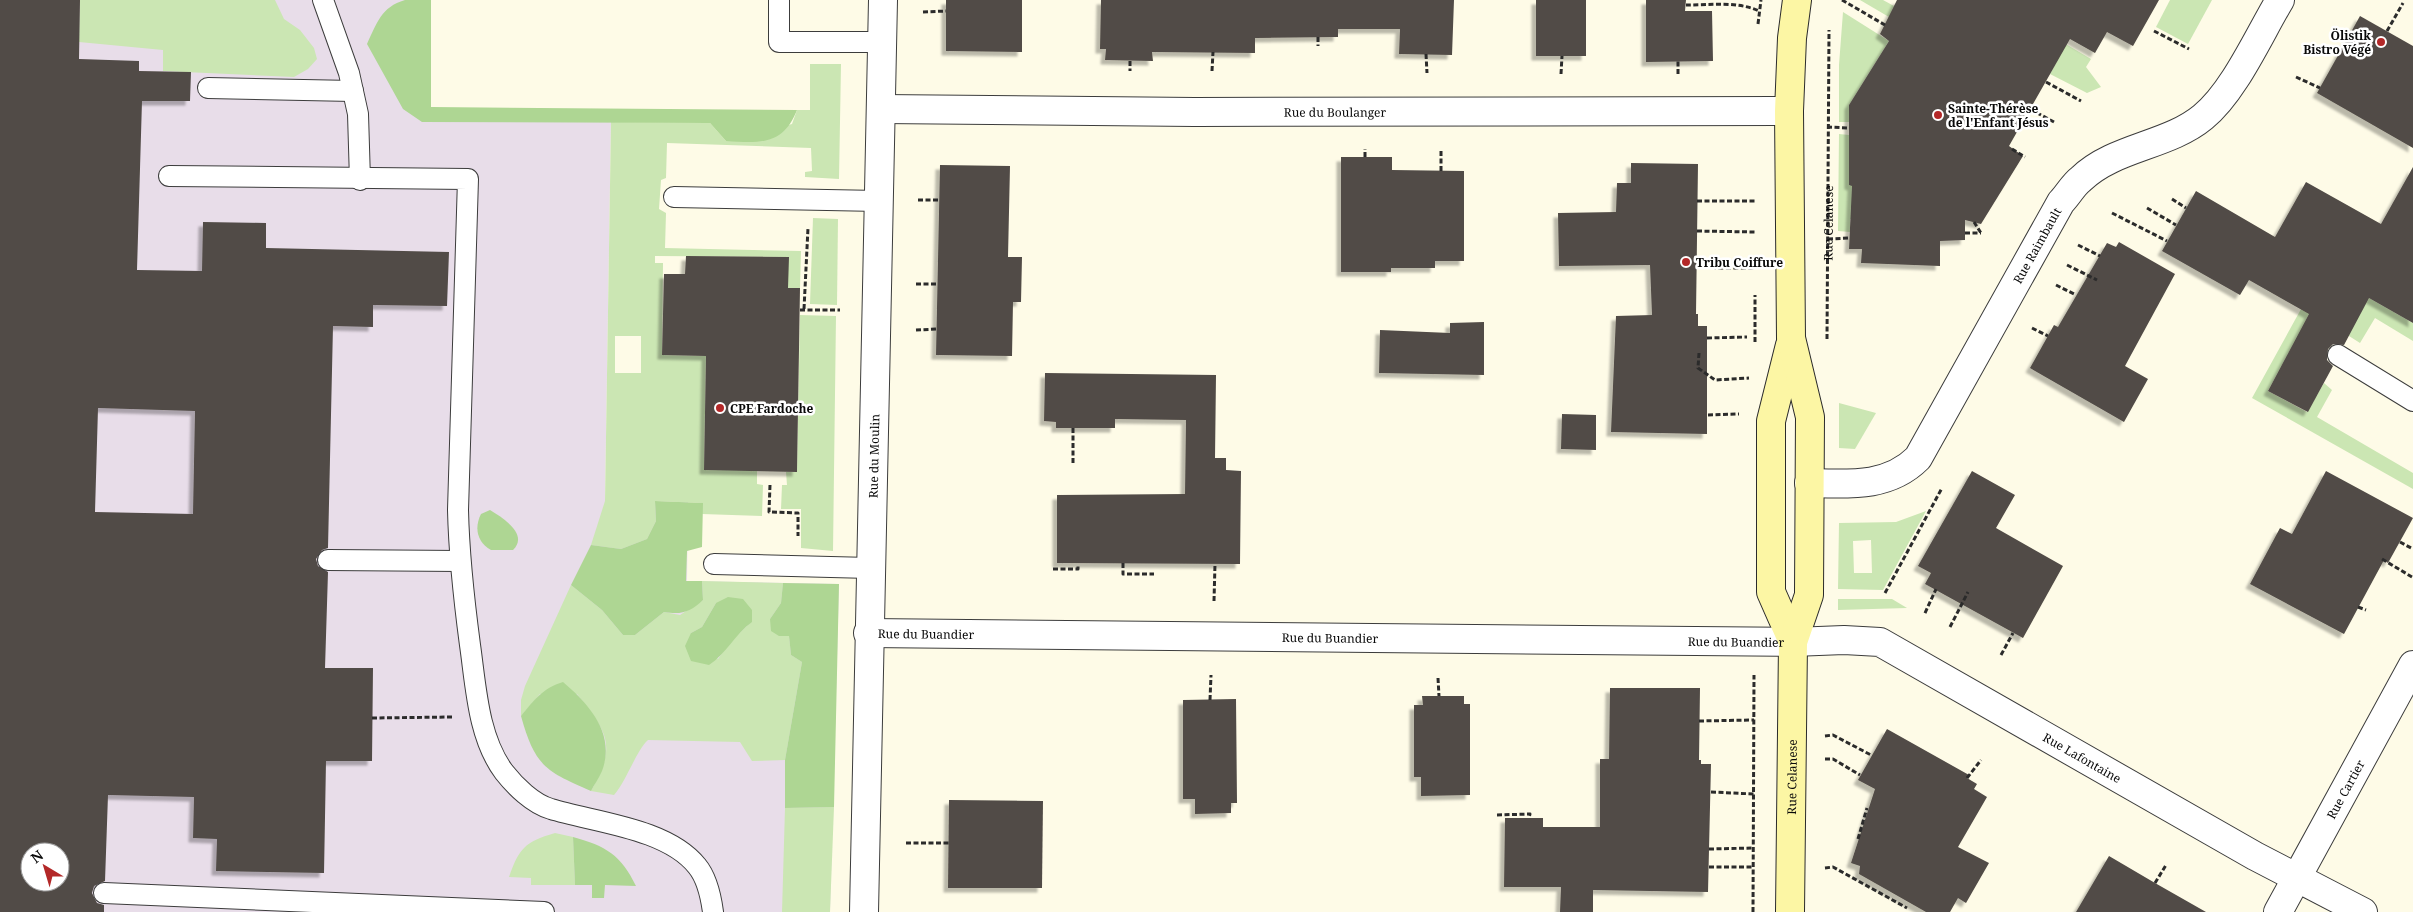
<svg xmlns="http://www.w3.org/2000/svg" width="2413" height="912" viewBox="0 0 2413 912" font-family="'Noto Serif',serif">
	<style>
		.industrial { fill: #e8dde9; fill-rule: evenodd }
		.green { fill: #cbe6b3; fill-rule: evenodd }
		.forest { fill: #aed693 }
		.building { fill: #514b46; fill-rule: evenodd; filter: url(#shadow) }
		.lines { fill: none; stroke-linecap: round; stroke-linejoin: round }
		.lane-casing { stroke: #3c3c3c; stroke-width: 22 }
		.street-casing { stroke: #3c3c3c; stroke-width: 30 }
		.secondary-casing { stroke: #2b2b2b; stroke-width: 30 }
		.path { stroke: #2b2b2b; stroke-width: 3; stroke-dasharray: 5 2.5; stroke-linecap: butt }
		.lane { stroke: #fff; stroke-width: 20 }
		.street { stroke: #fff; stroke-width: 28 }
		.secondary { stroke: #fcf6a4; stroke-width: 28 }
		.poi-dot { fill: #b32828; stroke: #fff; stroke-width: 2 }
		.labels { text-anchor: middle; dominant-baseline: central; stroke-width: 5; stroke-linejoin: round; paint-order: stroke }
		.poi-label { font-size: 12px; font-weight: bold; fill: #090909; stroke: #fff; text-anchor: start }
		.street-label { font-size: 12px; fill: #090909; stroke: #fff }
	</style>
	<defs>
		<filter id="shadow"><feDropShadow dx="-4.5" dy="4.5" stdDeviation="1" flood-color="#0004"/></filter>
	</defs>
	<rect width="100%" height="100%" fill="#fefbe7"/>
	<path class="industrial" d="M 0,0 L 420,0 L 419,120 L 611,122 L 605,501 L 688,502 L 687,581 L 839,584 L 830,912 L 0,912 ZM 30,852 L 60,852 L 60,882 L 30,882 Z"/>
	<g class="green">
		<path d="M 80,0 L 275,0 L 284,19 L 300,30 L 314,48 L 317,59 L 308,69 L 294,77 L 163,71 L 163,50 L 79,42 Z"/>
		<path d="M 1860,0 L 1883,0 L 1894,6 L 1889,17 Z"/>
		<path d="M 2170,0 L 2212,0 L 2188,44 L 2156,27 Z"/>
		<path d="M 1843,12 L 1889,41 L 1849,105 L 1849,122 L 1839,122 L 1839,65 Z"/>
		<path d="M 2037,27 L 2091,59 L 2086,67 L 2101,87 L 2087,93 L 2050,74 L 2057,61 Z"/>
		<path d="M 810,64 L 841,64 L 839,179 L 805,177 L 805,172 L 812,171 L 811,148 L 667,143 L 666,178 L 661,180 L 659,209 L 666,213 L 665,248 L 801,251 L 800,288 L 788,288 L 788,257 L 655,256 L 655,263 L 663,263 L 662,355 L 706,356 L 704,470 L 757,470 L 757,484 L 763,485 L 762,516 L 702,514 L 702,503 L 655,501 L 656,521 L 647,539 L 621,549 L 591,545 L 605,501 L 611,122 L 710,123 L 726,141 L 792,124 L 797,110 L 810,110 ZM 615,336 L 641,336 L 641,373 L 615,373 Z"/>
		<path d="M 1839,134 L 1849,135 L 1966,220 L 1850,219 L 1850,232 L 1838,231 Z"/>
		<path d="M 813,218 L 838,219 L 837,305 L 810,304 Z"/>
		<path d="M 2322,271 L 2413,323 L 2413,341 L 2375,318 L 2360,343 L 2349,336 L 2316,302 L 2268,391 L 2307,412 L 2324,383 L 2332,390 L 2317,417 L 2413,473 L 2413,489 L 2252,398 Z"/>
		<path d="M 800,315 L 836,316 L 833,551 L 801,548 L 801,509 L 781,509 L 782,485 L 787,485 L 786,472 L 797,472 Z"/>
		<path d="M 1839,403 L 1876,413 L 1855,449 L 1839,448 Z"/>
		<path d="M 1926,511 L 1883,590 L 1838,589 L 1839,523 L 1896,522 ZM 1871,540 L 1872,573 L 1854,573 L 1853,541 Z"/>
		<path d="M 702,581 L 783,583 L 781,603 L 770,619 L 789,636 L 791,655 L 802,662 L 785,760 L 752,761 L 740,742 L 648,740 C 636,751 627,780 614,795 L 591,791 C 617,745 608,733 577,694 L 540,694 L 521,716 L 521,700 L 525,686 L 571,585 L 602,610 L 623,635 L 635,635 L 664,612 L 680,615 L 703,600 ZM 716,603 L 751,622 L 729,643 L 718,659 L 691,633 L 702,627 Z"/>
		<path d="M 1838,599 L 1892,599 L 1907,608 L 1838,610 Z"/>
		<path d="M 834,807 L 830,912 L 782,912 L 785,808 Z"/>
		<path d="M 555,833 L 573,837 L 575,885 L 531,885 L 531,878 L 509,877 C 519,849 524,842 555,833 Z"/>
	</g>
	<g class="forest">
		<path d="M 405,0 L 431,0 L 431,107 L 797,110 C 783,146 759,143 726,141 L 710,123 L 422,122 L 403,109 L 367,44 C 377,23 381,7 405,0 Z"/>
		<path d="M 655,501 L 703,503 L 702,547 L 687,551 L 686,581 L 702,581 L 703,600 C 690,612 682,615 664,612 L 635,635 L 623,635 L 602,610 L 571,585 L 591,545 L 621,549 L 647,539 L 656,521 Z"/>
		<path d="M 490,510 C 503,518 529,534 513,550 L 491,550 C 477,542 474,528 481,514 Z"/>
		<path d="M 783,583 L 839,584 L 834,807 L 785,808 L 785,760 L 802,662 L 791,655 L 789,636 L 779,636 L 771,631 L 770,619 L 781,603 Z"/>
		<path d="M 728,597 L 743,599 L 752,610 L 752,622 C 735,634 726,654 709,665 L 691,661 L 685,646 L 691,633 L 702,627 L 716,603 Z"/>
		<path d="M 563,682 C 589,704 616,734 602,771 C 599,778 594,785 591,791 C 545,771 535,766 521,716 C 534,700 543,688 563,682 Z"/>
		<path d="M 573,837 C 606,846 621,855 636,886 L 605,885 L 604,898 L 592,898 L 592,885 L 575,885 Z"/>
	</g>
	<g class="building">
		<path d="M 0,0 L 80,0 L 79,59 L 139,61 L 139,71 L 191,72 L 190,101 L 142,101 L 137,270 L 202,271 L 203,222 L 266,223 L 266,248 L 449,252 L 447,306 L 373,305 L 373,327 L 333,326 L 328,548 L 322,550 L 316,559 L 318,566 L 328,572 L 325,668 L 373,668 L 372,761 L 326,761 L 324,873 L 216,871 L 217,839 L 193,838 L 194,797 L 108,795 L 105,881 L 94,886 L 92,893 L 97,903 L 104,905 L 104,912 L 0,912 ZM 98,408 L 195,411 L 193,514 L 95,512 ZM 30,852 L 60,852 L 60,882 L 30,882 Z"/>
		<path d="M 946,0 L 1022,0 L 1022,52 L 946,51 Z"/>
		<path d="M 1101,0 L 1454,0 L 1452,55 L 1399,54 L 1400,29 L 1338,29 L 1338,37 L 1255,38 L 1255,53 L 1152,52 L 1153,61 L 1105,60 L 1106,49 L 1100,49 Z"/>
		<rect x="1536" y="0" width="50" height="56"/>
		<path d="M 1646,0 L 1686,0 L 1685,11 L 1712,11 L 1713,61 L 1646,62 Z"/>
		<path d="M 1897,0 L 2159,0 L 2133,46 L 2107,32 L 2095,53 L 2070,39 L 2009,146 L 2023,156 L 1981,224 L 1965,220 L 1965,240 L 1940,241 L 1940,266 L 1861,263 L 1862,249 L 1849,249 L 1852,186 L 1849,185 L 1849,105 L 1889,41 L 1880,34 Z"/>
		<path d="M 2360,16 L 2413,46 L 2413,148 L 2317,93 Z"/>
		<path d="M 1341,157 L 1392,157 L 1392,170 L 1464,171 L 1464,261 L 1435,261 L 1435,268 L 1391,268 L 1391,272 L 1341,272 Z"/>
		<path d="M 1631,163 L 1698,164 L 1696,314 L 1698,314 L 1698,326 L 1707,326 L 1707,434 L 1611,432 L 1616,316 L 1652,315 L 1650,265 L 1559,266 L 1558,213 L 1616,212 L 1617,183 L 1631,183 Z"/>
		<path d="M 940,165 L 1010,166 L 1008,257 L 1022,257 L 1021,302 L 1013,302 L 1012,356 L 936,355 Z"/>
		<path d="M 2413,167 L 2413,323 L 2369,298 L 2344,345 L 2333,344 L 2328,349 L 2327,360 L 2333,366 L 2308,412 L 2268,391 L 2309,314 L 2249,280 L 2240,295 L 2162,251 L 2196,191 L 2275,237 L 2306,182 L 2381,224 Z"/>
		<path d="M 2119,242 L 2175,274 L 2125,366 L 2148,379 L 2124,422 L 2030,368 L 2054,325 L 2058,327 L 2107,243 L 2116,247 Z"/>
		<path d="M 686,256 L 789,257 L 788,288 L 800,288 L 797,472 L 704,470 L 706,356 L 662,355 L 664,274 L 685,274 Z"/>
		<path d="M 1484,322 L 1484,375 L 1379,373 L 1380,330 L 1450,333 L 1450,323 Z"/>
		<path d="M 1045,373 L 1216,375 L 1215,458 L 1226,458 L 1226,470 L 1241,471 L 1240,564 L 1057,563 L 1057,495 L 1185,494 L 1186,420 L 1115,419 L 1115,428 L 1056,428 L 1056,422 L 1044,421 Z"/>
		<path d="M 1562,414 L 1596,415 L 1596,450 L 1561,449 Z"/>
		<path d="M 1972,471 L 2015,495 L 1996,528 L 2063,566 L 2023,638 L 1925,584 L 1931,573 L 1918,566 Z"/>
		<path d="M 2326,471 L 2413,518 L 2388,563 L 2384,560 L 2344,634 L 2250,584 L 2280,528 L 2292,534 Z"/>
		<path d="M 1610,688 L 1700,688 L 1699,760 L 1701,760 L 1701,764 L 1711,764 L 1708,892 L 1593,890 L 1593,912 L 1560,912 L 1561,887 L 1504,887 L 1505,818 L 1543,818 L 1543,827 L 1600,827 L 1600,759 L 1609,759 Z"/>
		<path d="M 1422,696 L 1464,696 L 1464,704 L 1470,704 L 1470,795 L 1421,796 L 1421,777 L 1414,777 L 1414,705 L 1423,705 Z"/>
		<path d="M 1236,699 L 1237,803 L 1231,803 L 1231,813 L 1195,814 L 1195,799 L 1183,799 L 1183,700 Z"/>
		<path d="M 1887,729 L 1969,775 L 1967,778 L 1977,784 L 1974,789 L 1987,797 L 1958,847 L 1989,863 L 1966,903 L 1958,898 L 1950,912 L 1926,912 L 1859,874 L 1860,866 L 1851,863 L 1875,789 L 1858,780 Z"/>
		<path d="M 949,800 L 1043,801 L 1042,888 L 948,888 Z"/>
		<path d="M 2109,856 L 2155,883 L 2206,912 L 2076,912 Z"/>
	</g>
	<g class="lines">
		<defs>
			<g id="lane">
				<path d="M 323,0 L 349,73 L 358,114 L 360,180"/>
				<path d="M 779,0 L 779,42 L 882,42"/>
				<path d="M 208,88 L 353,91"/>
				<path d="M 169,176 L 468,179 L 458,510 C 459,555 464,600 470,645 C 476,687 478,737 504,772 C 515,786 533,804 551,809 C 593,822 667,828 697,866 C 707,878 711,897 713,912"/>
				<path d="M 674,197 L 879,201"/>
				<path d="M 2338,355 L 2413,401"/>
				<path d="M 328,560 L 460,561"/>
				<path d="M 714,564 L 870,568"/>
				<path d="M 104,893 L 544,912"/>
			</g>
			<g id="street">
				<path id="s2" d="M 881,109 L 1195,112 L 1789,111"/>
				<path id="s3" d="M 1809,483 C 1848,484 1888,488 1918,458 L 2061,202 C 2068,195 2073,185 2081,179 C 2114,147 2168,146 2203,117 C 2234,92 2259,35 2280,0"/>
				<path id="s4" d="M 868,633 L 1793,642 L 1844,640 L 1880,642 L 2255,856 L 2363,912"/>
				<path id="s5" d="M 864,912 L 883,0"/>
				<path id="s6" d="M 2278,912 L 2413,665"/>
			</g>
			<g id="secondary">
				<path d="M 1790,345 L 1771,421 L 1771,592 L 1793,642"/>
				<path id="s7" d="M 1790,912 L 1793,642 L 1809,595 L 1810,417 L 1791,338 L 1789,111 L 1792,38 L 1797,0"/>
			</g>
		</defs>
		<use href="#lane" class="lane-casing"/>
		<use href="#street" class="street-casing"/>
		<use href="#secondary" class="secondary-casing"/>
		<g class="path">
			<path d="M 1842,0 L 1885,25"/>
			<path d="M 1686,5 C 1709,5 1738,1 1759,11"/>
			<path d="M 923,12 L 946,11"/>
			<path d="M 1758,24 L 1761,0"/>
			<path d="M 2154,31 L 2189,49"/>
			<path d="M 2387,31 L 2403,3"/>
			<path d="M 1318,37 L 1318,46"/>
			<path d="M 1426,54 L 1427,73"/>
			<path d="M 1130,61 L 1130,71"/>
			<path d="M 1212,71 L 1213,52"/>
			<path d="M 1561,74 L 1562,56"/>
			<path d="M 1678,74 L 1678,61"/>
			<path d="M 2296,77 L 2320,88"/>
			<path d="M 2046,82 L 2081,101"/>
			<path d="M 2030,109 L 2054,122"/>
			<path d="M 1827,127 L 1849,128"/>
			<path d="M 2012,149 L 2025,157"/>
			<path d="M 1365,157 L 1365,149"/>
			<path d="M 1441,171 L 1441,150"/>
			<path d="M 2172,199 L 2186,208"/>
			<path d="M 918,200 L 939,200"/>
			<path d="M 1697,201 L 1755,201"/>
			<path d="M 2147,208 L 2176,225"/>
			<path d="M 2112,213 L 2167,241"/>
			<path d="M 1974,222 L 1981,233"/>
			<path d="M 1697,231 L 1755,232"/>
			<path d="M 1965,233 L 1981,233"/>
			<path d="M 1828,239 L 1850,238"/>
			<path d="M 2078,245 L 2100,256"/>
			<path d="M 1697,262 L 1707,264 L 1715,268 L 1755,268"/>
			<path d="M 2067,265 L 2097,280"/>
			<path d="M 916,284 L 938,284"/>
			<path d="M 2056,285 L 2076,295"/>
			<path d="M 804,309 L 808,228"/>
			<path d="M 800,310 L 840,310"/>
			<path d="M 2032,328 L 2048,336"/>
			<path d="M 916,330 L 937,329"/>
			<path d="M 1707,338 L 1747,337"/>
			<path id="s1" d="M 1827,339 L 1829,30"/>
			<path d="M 1755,342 L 1755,295"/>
			<path d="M 1699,353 L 1698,368 L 1715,380 L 1749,378"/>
			<path d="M 1708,415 L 1739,414"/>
			<path d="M 1073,428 L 1073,464"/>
			<path d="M 770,485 L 769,512 L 798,513 L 798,536"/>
			<path d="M 2400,542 L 2413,549"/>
			<path d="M 2382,559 L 2412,577"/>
			<path d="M 1123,563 L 1123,574 L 1154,574"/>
			<path d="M 1053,569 L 1078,569 L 1078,564"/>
			<path d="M 1885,593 L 1942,488"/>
			<path d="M 1214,601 L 1215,564"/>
			<path d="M 2358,607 L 2366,610"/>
			<path d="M 1925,613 L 1936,589"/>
			<path d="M 1950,627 L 1968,592"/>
			<path d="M 2001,655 L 2013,633"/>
			<path d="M 1438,678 L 1439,696"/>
			<path d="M 1210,700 L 1211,675"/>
			<path d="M 372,718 L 452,717"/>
			<path d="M 1699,721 L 1754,720"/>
			<path d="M 1825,736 L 1833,735 L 1871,755"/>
			<path d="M 1825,759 L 1833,759 L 1860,775"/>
			<path d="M 1967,778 L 1981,760"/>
			<path d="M 1711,792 L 1754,794"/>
			<path d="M 1497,815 L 1530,814 L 1529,818"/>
			<path d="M 1858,839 L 1867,808"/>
			<path d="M 906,843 L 949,843"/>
			<path d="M 1709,849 L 1753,848"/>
			<path d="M 1709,867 L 1754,867"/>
			<path d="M 1825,868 L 1833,867 L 1907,908"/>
			<path d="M 2155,883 L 2166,865"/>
			<path d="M 1753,912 L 1754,675"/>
		</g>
		<use href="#lane" class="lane"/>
		<use href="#street" class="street"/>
		<use href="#secondary" class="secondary"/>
	</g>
	<g class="poi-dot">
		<circle cx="2381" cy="42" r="5"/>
		<circle cx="1938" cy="115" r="5"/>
		<circle cx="1686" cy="262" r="5"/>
		<circle cx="720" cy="408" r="5"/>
	</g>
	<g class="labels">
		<g class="poi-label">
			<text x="2371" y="35" text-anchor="end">Ölistik<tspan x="2371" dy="14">Bistro Végé</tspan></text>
			<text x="1948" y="108">Sainte-Thérèse<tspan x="1948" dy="14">de l'Enfant Jésus</tspan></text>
			<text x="1696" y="262">Tribu Coiffure</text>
			<text x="730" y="408">CPE Fardoche</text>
		</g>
		<g class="street-label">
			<text stroke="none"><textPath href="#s2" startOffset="454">Rue du Boulanger</textPath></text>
			<text stroke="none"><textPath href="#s1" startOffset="116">Rue Celanese</textPath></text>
			<text stroke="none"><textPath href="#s3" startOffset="359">Rue Raimbault</textPath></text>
			<text stroke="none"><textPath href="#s5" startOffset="456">Rue du Moulin</textPath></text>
			<text stroke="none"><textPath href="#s4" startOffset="58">Rue du Buandier</textPath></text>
			<text stroke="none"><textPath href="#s4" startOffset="462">Rue du Buandier</textPath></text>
			<text stroke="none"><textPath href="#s4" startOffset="868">Rue du Buandier</textPath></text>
			<text stroke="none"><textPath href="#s4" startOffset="1245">Rue Lafontaine</textPath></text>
			<text stroke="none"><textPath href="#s7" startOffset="135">Rue Celanese</textPath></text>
			<text stroke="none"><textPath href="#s6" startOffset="140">Rue Cartier</textPath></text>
		</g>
	</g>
	<g transform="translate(45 867) rotate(322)"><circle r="24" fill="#ffffff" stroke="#9d9d9d"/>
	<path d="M0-4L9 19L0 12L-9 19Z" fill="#b32828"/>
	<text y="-8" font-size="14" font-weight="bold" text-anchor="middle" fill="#090909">N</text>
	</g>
</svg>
